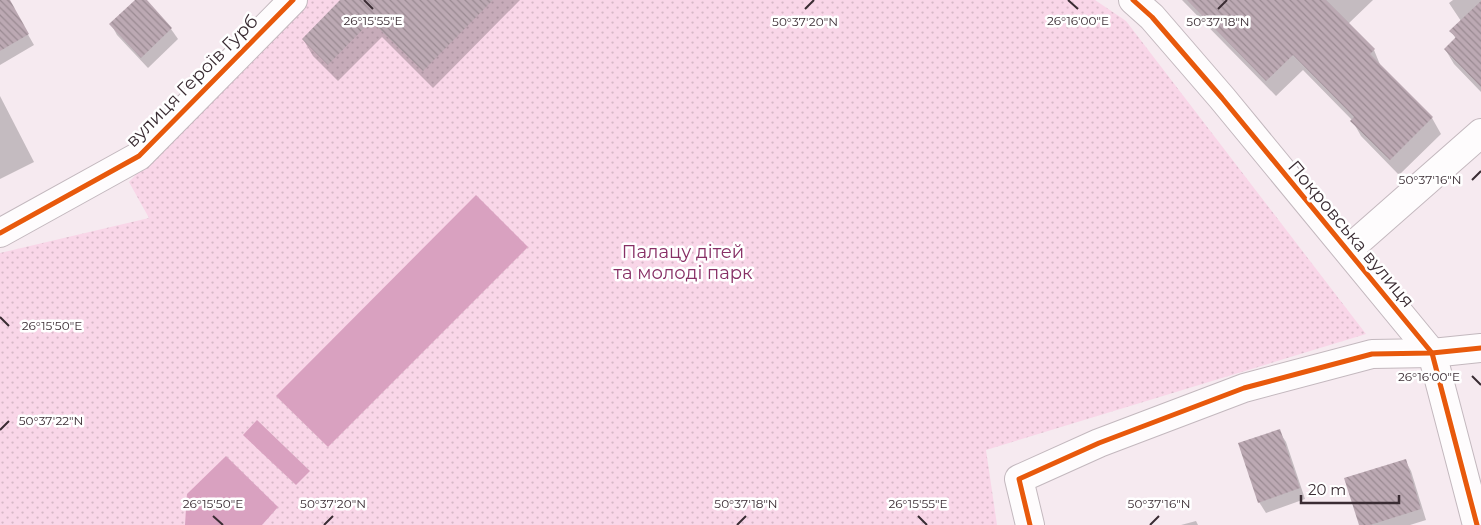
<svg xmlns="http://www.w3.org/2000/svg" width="1481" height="525" viewBox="0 0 1481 525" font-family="Montserrat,sans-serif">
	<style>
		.park { fill: url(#park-dots) }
		.water { fill: #d9a1c0 }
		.shadow { fill: #0003 }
		.building { fill: url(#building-back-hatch) }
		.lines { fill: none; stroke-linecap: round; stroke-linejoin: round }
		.street-casing { stroke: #c3b8be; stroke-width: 30 }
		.street { stroke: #fefcfd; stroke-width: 28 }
		.cycleway-casing { stroke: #fff; stroke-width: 8 }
		.cycleway { stroke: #e8590c; stroke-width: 5 }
		.ticks { fill: none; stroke: #3a2c33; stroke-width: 2 }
		.labels { text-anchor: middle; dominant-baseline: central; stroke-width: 5; stroke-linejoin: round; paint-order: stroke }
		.street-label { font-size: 18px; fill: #3a2c33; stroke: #fff }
		.park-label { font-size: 18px; fill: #872f65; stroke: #fff }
		.ticks-label { font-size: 12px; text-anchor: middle; fill: #3a2c33; stroke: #fff; stroke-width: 5; stroke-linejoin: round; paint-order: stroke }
	</style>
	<defs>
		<pattern id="park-dots" width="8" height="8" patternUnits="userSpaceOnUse" patternTransform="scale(1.25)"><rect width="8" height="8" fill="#f9d6e8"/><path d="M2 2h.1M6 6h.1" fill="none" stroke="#d6b8c7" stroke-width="1.8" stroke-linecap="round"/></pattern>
		<pattern id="building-back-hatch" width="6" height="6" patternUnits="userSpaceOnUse" patternTransform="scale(1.25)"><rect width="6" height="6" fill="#bca9b3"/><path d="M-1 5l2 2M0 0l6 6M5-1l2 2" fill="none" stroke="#9a8a92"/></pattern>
	</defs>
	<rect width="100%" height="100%" fill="#f6eaf0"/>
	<path class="park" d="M 305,0 L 1095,0 L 1126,21 L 1366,334 L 986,450 L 997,525 L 0,525 L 0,253 L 149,218 L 129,182 L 254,50 Z"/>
	<g class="water">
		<path d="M 476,195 L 528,247 L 328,447 L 276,396 Z"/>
		<path d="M 257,420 L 310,471 L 296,485 L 243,435 Z"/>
		<path d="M 226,456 L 278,507 L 262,525 L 185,525 L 187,494 Z"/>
	</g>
	<g class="shadow">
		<path d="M 0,0 L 8,0 L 34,45 L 0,65 Z"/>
		<path d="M 137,0 L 145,0 L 171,29 L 178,39 L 148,68 L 117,35 L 111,24 Z"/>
		<path d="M 341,0 L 520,0 L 433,88 L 382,37 L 338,81 L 313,56 L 303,39 Z"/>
		<path d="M 1182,0 L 1373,0 L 1348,24 L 1374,50 L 1381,67 L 1432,118 L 1441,134 L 1399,175 L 1361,136 L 1352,120 L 1303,70 L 1276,96 Z"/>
		<path d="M 1453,0 L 1481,0 L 1481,92 L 1454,64 L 1445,49 L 1456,39 L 1451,31 L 1461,21 L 1449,3 Z"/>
		<path d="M 0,96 L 34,162 L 0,179 Z"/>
		<path d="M 1279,431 L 1286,442 L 1305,499 L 1266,513 L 1259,502 Z"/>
		<path d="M 1405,460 L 1411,471 L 1426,520 L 1410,525 L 1360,525 Z"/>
		<path d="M 1196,521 L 1198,525 L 1181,525 Z"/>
	</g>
	<g class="building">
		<path d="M 0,0 L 10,0 L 29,34 L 0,51 Z"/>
		<path d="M 135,0 L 147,0 L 172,28 L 141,58 L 109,24 Z"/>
		<path d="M 340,0 L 493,0 L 423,71 L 371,21 L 328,65 L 302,39 Z"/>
		<path d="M 1187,0 L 1326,0 L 1375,49 L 1370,54 L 1433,117 L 1390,160 L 1350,121 L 1354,117 L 1293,55 L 1266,81 Z"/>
		<path d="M 1481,1 L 1481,87 L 1444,49 L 1456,37 L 1449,31 Z"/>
		<path d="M 1280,429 L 1300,488 L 1258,503 L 1238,443 Z"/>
		<path d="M 1406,459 L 1421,509 L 1370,525 L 1359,525 L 1344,478 Z"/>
	</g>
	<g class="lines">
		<defs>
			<g id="street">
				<path d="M 1133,0 L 1152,17 L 1222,98 L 1432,353 L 1477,525"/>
				<path d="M 0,233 L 139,156 L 293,0"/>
				<path d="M 1348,250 L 1481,133"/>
				<path d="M 1030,525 L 1019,479 L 1099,443 L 1244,388 L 1372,354 L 1432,353 L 1481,348"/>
			</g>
		</defs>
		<use href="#street" class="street-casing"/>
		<use href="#street" class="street"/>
		<defs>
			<g id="cycleway">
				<path d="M 1133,0 L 1152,17 L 1222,98 L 1432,353 L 1477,525"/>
				<path d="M 0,233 L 139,156 L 293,0"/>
				<path d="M 1030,525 L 1019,479 L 1099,443 L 1244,388 L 1372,354 L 1432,353 L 1481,348"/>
			</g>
		</defs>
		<use href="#cycleway" class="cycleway-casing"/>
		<use href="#cycleway" class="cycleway"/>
	</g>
	<path class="ticks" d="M 364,0 L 373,9M 1068,0 L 1078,9M 805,9 L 814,0M 1218,9 L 1227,0M 1472,180 L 1481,171M 0,317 L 9,326M 1472,376 L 1481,385M 0,430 L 9,421M 213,516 L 223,525M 918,516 L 927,525M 324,525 L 333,516M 737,525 L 746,516M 1150,525 L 1159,516"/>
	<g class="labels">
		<g class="street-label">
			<text transform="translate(192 81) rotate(-45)">вулиця Героїв Гурб</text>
			<text transform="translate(1351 234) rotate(50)">Покровська вулиця</text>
		</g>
		<g class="park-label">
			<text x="683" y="252">Палацу дітей<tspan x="683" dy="21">та молоді парк</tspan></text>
		</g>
	</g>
	<g class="ticks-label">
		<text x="373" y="25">26°15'55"E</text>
		<text x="1078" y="25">26°16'00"E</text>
		<text x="805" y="26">50°37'20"N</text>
		<text x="1218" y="26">50°37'18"N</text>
		<text x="1430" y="184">50°37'16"N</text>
		<text x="52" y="330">26°15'50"E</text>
		<text x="1429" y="381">26°16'00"E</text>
		<text x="51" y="425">50°37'22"N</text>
		<text x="333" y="508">50°37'20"N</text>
		<text x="746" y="508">50°37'18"N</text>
		<text x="1159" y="508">50°37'16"N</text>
		<text x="213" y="508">26°15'50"E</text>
		<text x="918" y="508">26°15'55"E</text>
	</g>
	<path d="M1301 495v8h98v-8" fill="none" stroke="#3a2c33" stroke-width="2.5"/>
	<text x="1308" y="495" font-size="15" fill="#3a2c33" stroke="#ffffff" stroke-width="4" paint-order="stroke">20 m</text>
</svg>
